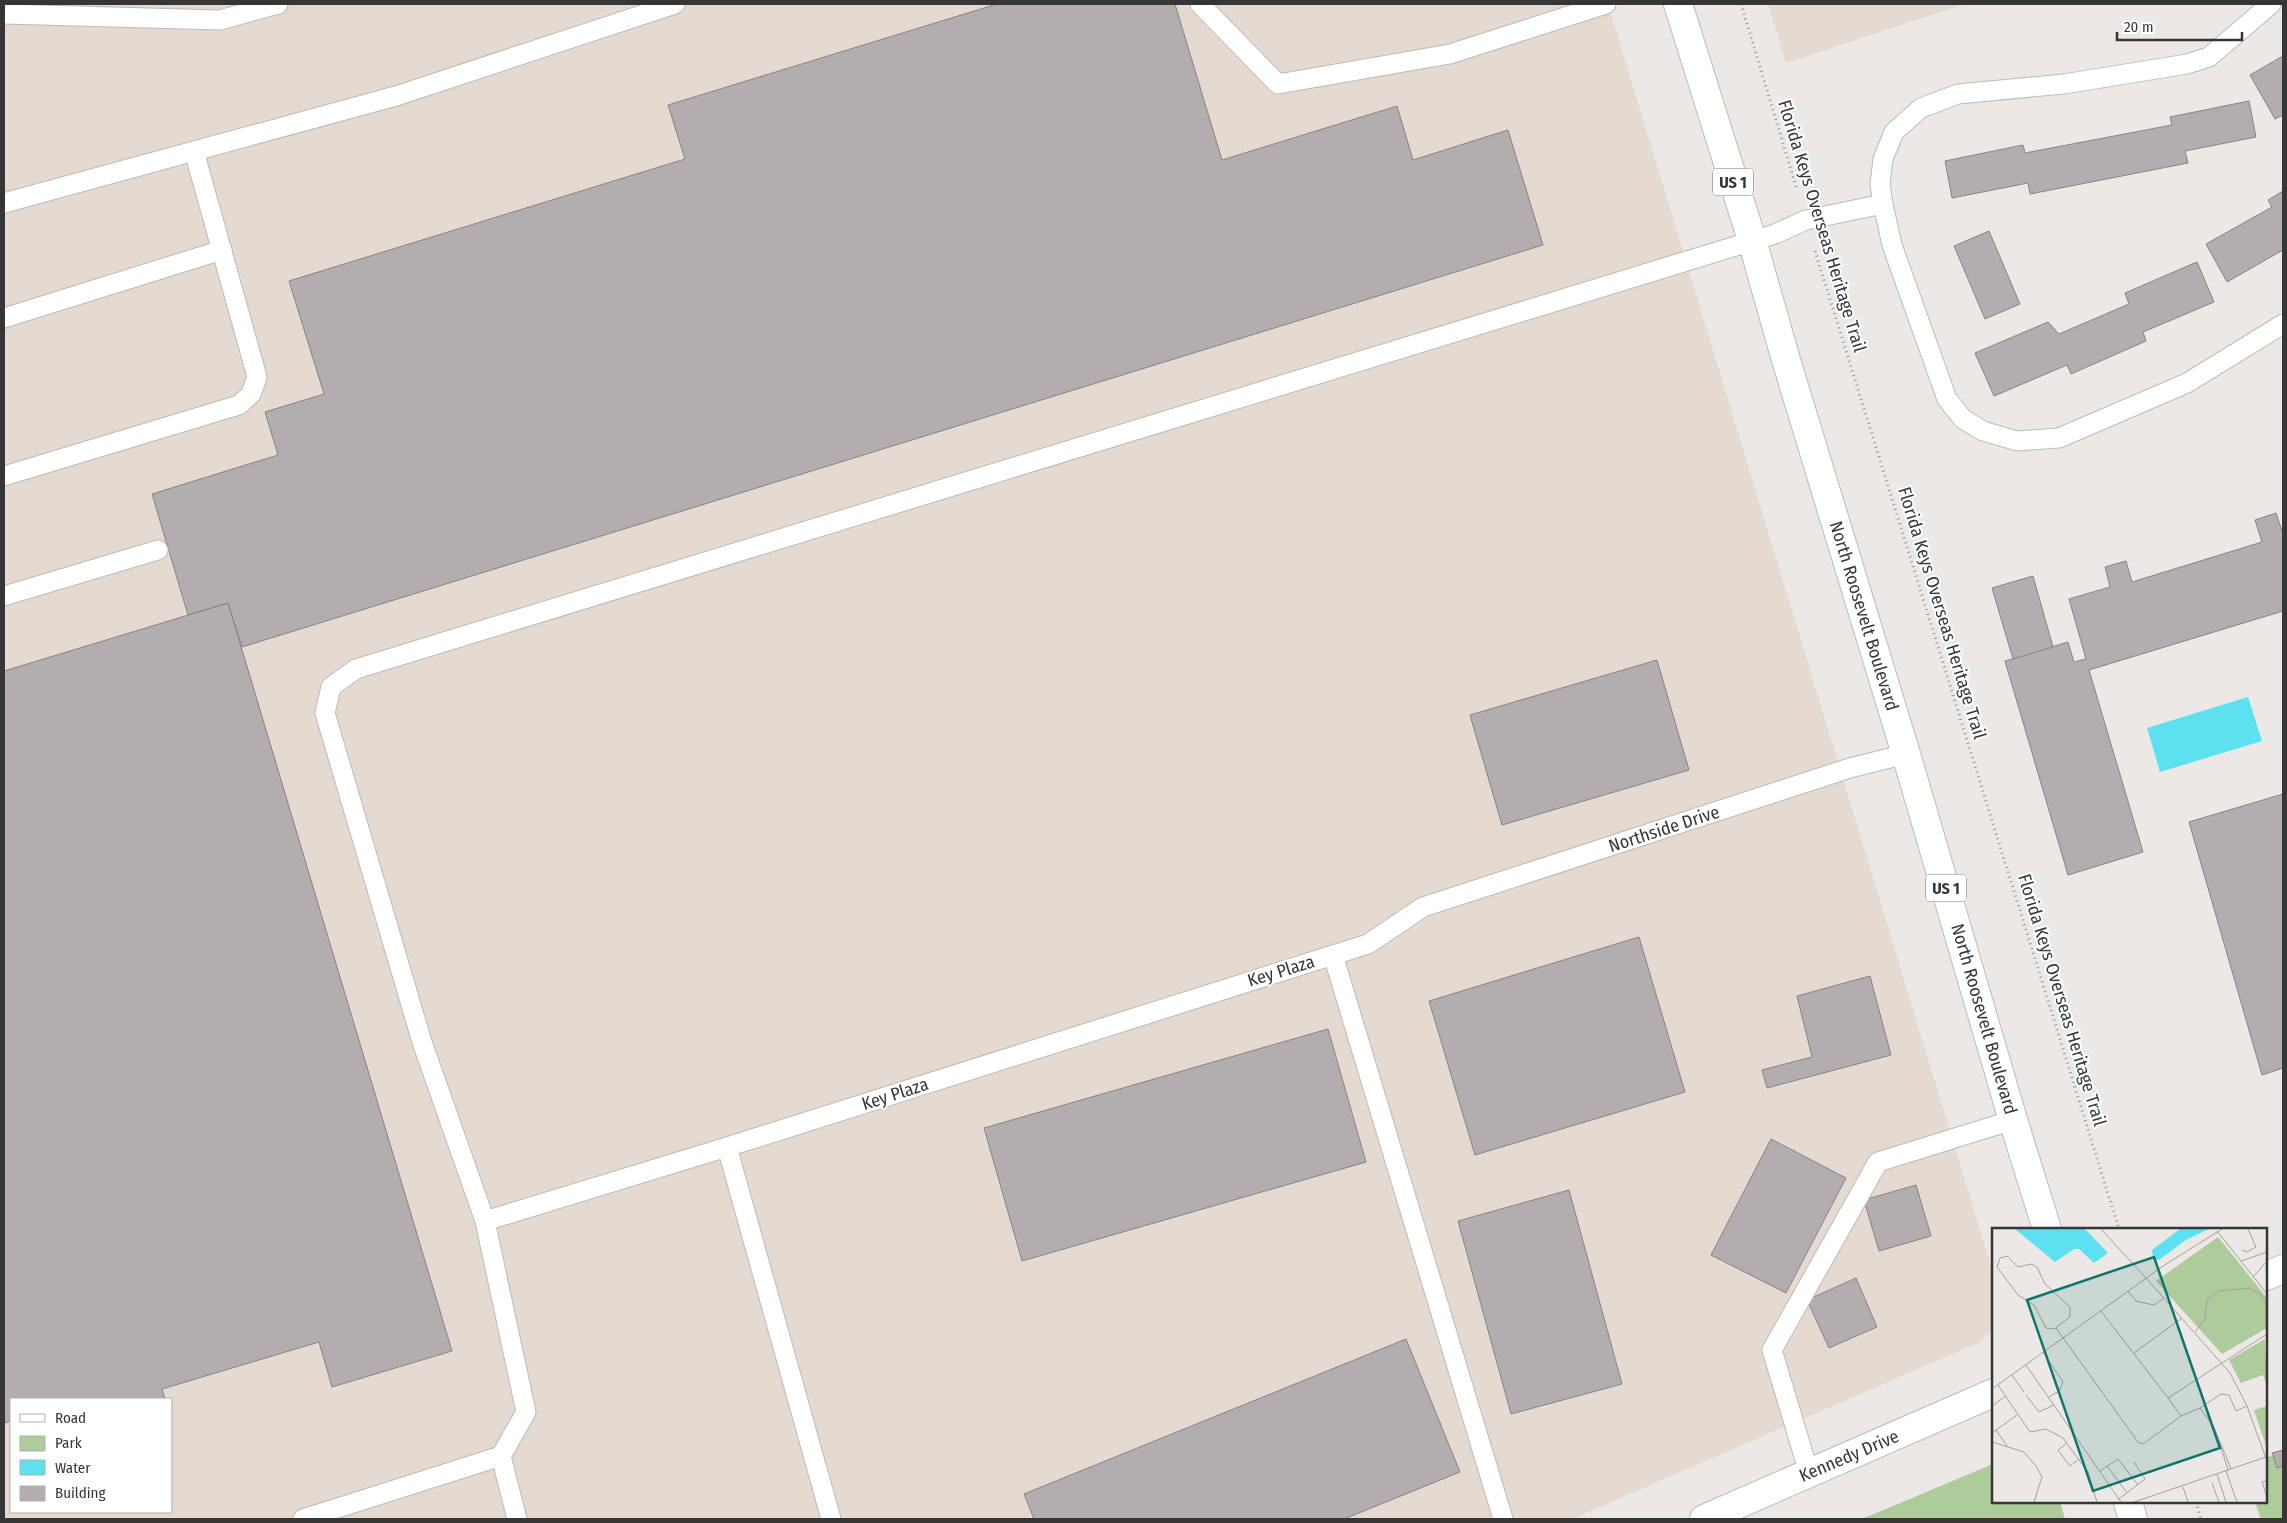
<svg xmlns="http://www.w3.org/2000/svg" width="2287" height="1523" viewBox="0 0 2287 1523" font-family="'Fira Sans Condensed',sans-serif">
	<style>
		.built { fill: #e4dad1; fill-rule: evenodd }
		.green { fill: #aecb9b }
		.water { fill: #5de1f1 }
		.building { fill: #b3adaf; stroke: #888384 }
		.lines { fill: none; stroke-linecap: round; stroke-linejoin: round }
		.service-casing { stroke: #bebab7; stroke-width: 21 }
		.minor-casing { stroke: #bebab7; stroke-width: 30 }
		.secondary-casing { stroke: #bebab7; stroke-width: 30 }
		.primary-casing { stroke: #bebab7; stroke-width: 30 }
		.path { stroke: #959390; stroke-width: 3; stroke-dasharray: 1 4; stroke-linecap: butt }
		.service { stroke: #fff; stroke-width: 19 }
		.minor { stroke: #fff; stroke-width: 28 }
		.secondary { stroke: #fff; stroke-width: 28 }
		.primary { stroke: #fff; stroke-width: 28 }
		.labels { text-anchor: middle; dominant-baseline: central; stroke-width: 4; stroke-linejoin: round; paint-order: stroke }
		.shield { fill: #fff; stroke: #737271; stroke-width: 1 }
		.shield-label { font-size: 16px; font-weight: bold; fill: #373634 }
		.street-label { font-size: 18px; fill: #373634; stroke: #fff }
		.inset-road { fill: none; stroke: #a4a19e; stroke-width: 1 }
		.view { fill: #0f766e; fill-opacity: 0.15; stroke: #0f766e; stroke-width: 2.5 }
		.inset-edge { fill: none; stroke: #373634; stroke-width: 2.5 }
	</style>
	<rect width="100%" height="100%" fill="#ece8e5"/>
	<g class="built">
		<path d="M 4,4 L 1608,4 L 1993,1273 L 1993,1329 L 1980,1342 L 1572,1519 L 4,1519 ZM 11,1399 L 171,1399 L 171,1512 L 11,1512 Z"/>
		<path d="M 1768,4 L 1965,4 L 1786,63 Z"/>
	</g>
	<g class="green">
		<path d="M 2283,1451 L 2283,1519 L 2261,1519 L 2255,1502 L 2266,1502 L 2266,1458 Z"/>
		<path d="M 1993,1464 L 1993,1502 L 2060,1502 L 2065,1519 L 1862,1519 Z"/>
	</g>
	<path class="water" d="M 2248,697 L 2262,741 L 2160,772 L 2147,728 Z"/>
	<g class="building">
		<path d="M 997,4 L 1175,4 L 1222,160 L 1397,106 L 1413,160 L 1508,130 L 1543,245 L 242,647 L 228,603 L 188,615 L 152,494 L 278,455 L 265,412 L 324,394 L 289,281 L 685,159 L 668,105 Z"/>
		<path d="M 2283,56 L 2283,115 L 2275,119 L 2250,75 Z"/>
		<path d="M 2249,101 L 2256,137 L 2185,151 L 2188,163 L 2030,194 L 2028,183 L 1952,198 L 1945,161 L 2023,145 L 2025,153 L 2172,125 L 2170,117 Z"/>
		<path d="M 2283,191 L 2283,250 L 2227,282 L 2206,244 L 2272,207 L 2268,200 Z"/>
		<path d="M 1989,231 L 2020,304 L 1985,319 L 1954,246 Z"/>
		<path d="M 2197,262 L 2214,302 L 2143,332 L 2146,341 L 2071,374 L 2067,365 L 1994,396 L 1975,353 L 2048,322 L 2059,334 L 2129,304 L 2125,293 Z"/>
		<path d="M 2276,513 L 2283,534 L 2283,611 L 2089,670 L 2143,852 L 2068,875 L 2005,661 L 2068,642 L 2074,662 L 2086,659 L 2069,599 L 2110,587 L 2105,567 L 2126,561 L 2132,582 L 2262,542 L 2255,520 Z"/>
		<path d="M 2033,576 L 2053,647 L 2013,659 L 1992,588 Z"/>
		<path d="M 228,603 L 452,1351 L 332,1387 L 319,1342 L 162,1389 L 165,1399 L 11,1399 L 11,1421 L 4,1423 L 4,671 Z"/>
		<path d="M 1657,660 L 1689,770 L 1502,825 L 1470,715 Z"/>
		<path d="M 2283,794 L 2283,1068 L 2262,1075 L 2189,822 Z"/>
		<path d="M 1639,937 L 1685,1092 L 1475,1155 L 1429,1001 Z"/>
		<path d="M 1870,976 L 1891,1055 L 1767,1088 L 1762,1070 L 1812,1057 L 1797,996 Z"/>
		<path d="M 1328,1029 L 1366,1162 L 1022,1261 L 984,1128 Z"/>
		<path d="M 1771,1139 L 1846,1178 L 1786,1293 L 1711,1255 Z"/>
		<path d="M 1916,1185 L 1931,1236 L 1879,1251 L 1864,1200 Z"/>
		<path d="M 1569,1190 L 1622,1384 L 1511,1414 L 1458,1221 Z"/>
		<path d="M 1856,1278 L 1877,1327 L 1829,1348 L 1807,1300 Z"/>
		<path d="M 1406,1339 L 1460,1472 L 1344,1519 L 1034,1519 L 1024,1494 Z"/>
		<path d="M 2283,1450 L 2283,1466 L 2277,1468 L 2272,1453 Z"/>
	</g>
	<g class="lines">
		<defs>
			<g id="service">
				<path d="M 1200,4 L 1278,84 L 1450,54 L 1606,4"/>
				<path d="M 2271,4 L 2209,57 L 2187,64 L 2064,84 L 1958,94 L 1921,108 L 1894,132 L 1883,159 L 1880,184 L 1883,204 L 1892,245 L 1947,399 L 1963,419 L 1983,431 L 2017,441 L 2059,438 L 2187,383 L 2283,324"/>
				<path d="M 4,14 L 220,20 L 278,4"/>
				<path d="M 4,203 L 396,96 L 675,4"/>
				<path d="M 4,318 L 222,250"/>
				<path d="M 4,476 L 239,405 L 251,394 L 257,377 L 194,151"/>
				<path d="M 4,596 L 158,550"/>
				<path d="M 1333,955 L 1503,1519"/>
				<path d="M 485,1221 L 727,1147"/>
				<path d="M 501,1456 L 517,1519"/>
				<path d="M 1809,1473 L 1772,1350 L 1878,1162 L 2013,1120"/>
				<path d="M 303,1519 L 501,1456 L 526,1412 L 485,1221 L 422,1042 L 325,713 L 331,687 L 356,669 L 1775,234 L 1806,220 L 1883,204"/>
				<path d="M 831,1519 L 727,1147 L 1368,944 L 1423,907 L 1850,768 L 1906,754"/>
			</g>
			<path id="minor" d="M 2266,1276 L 2283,1269"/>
			<path id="secondary" d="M 1704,1519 L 1993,1393"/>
			<g id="primary">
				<path d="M 1678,4 L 1752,240 L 1786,360 L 1906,754 L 2013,1120 L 2047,1229"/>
				<path d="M 2128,1502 L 2133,1519"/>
			</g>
		</defs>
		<use href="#service" class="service-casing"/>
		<use href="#minor" class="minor-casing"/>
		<use href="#secondary" class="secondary-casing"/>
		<use href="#primary" class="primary-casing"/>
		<g class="path">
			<path d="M 1741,4 L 1797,190"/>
			<path d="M 1815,251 L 2119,1229"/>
			<path d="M 2196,1502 L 2201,1519"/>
		</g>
		<use href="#service" class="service"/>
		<use href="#minor" class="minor"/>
		<use href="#secondary" class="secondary"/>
		<use href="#primary" class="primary"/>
	</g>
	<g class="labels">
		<g class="shield">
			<rect x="1713" y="168.5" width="40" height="27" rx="4"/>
			<rect x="1926" y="874.5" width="40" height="27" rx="4"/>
		</g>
		<g class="shield-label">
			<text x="1733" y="182">US 1</text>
			<text x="1946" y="888">US 1</text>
		</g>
		<g class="street-label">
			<text transform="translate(1822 226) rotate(73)">Florida Keys Overseas Heritage Trail</text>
			<text transform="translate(1942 613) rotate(73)">Florida Keys Overseas Heritage Trail</text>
			<text transform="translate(1864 616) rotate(73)">North Roosevelt Boulevard</text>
			<text transform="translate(1664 829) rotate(-18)">Northside Drive</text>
			<text transform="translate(1281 971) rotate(-17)">Key Plaza</text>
			<text transform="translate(2062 1000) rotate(73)">Florida Keys Overseas Heritage Trail</text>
			<text transform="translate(1984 1019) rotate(74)">North Roosevelt Boulevard</text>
			<text transform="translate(895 1094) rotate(-18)">Key Plaza</text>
			<text transform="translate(1849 1456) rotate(-23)">Kennedy Drive</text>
		</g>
	</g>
	<g transform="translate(1992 1228)">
		<rect width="275" height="275" fill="#ece8e5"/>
		<path d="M 226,9 L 275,70 L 275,100 L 230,126 L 164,53 ZM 273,111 L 275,159 L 271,147 L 249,155 L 237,132 ZM 275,178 L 275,221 L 262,182 Z" fill="#aecb9b"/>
		<path d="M 23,1 L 93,1 L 116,25 L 102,35 L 87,21 L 82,21 L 63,34 ZM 188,1 L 217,1 L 194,12 L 167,32 L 161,30 L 160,22 Z" fill="#5de1f1"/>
		<path class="inset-road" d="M 109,1 L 154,50M 225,3 L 275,66M 250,22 L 255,24 L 264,19 L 256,1M 15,28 L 26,39 L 39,36 L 45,39 L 53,56 L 78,79 L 78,89 L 62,101 L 54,100 L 42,77 L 26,67 L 5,39 L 8,30 ZM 249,33 L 275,24M 261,49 L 275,33M 154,50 L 238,145 L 255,178 L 275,233M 136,63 L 144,73 L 162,77 L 172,70M 109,83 L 176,170 L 275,106M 64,100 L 146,214 L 151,216 L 189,188 L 208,180 L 222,199 L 239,241M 203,104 L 213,91 L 215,72 L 227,63 L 257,60 L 268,66 L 275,77M 51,124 L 71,154 L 67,163 L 57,169M 142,125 L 190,90M 34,137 L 129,274M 20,147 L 32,164M 6,157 L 38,204 L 54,201 L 71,210 L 96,244 L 105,274M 0,161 L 171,38 L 230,1M 34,167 L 47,184 L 62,177M 176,170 L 189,188M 0,178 L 14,168M 208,180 L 229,166 L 237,167 L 244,183 L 255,178M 4,202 L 15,218M 0,205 L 25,187M 227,213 L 236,242M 0,214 L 32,224 L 44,238 L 50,249 L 42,274M 75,215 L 66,222 L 78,238 L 87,231M 115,238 L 135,265M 108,243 L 126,231 L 146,257M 234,243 L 245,274M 225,246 L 234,274M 275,253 L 270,254 L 275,269M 220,255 L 227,274M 191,259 L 196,274M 127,271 L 153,251 L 142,234M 142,274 L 274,229"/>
		<path class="view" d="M 162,29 L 228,220 L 101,263 L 35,72 Z"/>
		<rect width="275" height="275" class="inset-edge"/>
	</g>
	<rect width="2287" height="1523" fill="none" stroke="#373634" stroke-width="10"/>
	<rect x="10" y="1398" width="162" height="115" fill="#ffffff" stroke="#afafae"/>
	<rect x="20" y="1414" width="25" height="8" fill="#ffffff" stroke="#afafae"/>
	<text x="55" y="1423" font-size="15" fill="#373634">Road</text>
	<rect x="20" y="1436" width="25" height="15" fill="#aecb9b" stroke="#afafae"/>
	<text x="55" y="1448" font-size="15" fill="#373634">Park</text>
	<rect x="20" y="1460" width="25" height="15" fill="#5de1f1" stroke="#afafae"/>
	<text x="55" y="1473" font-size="15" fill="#373634">Water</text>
	<rect x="20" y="1486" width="25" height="15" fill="#b3adaf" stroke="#afafae"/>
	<text x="55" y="1498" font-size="15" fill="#373634">Building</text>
	<path d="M2117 32v8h125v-8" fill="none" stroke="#373634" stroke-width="2.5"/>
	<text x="2124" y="32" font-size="15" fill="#373634" stroke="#ffffff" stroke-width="4" paint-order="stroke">20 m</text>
</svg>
